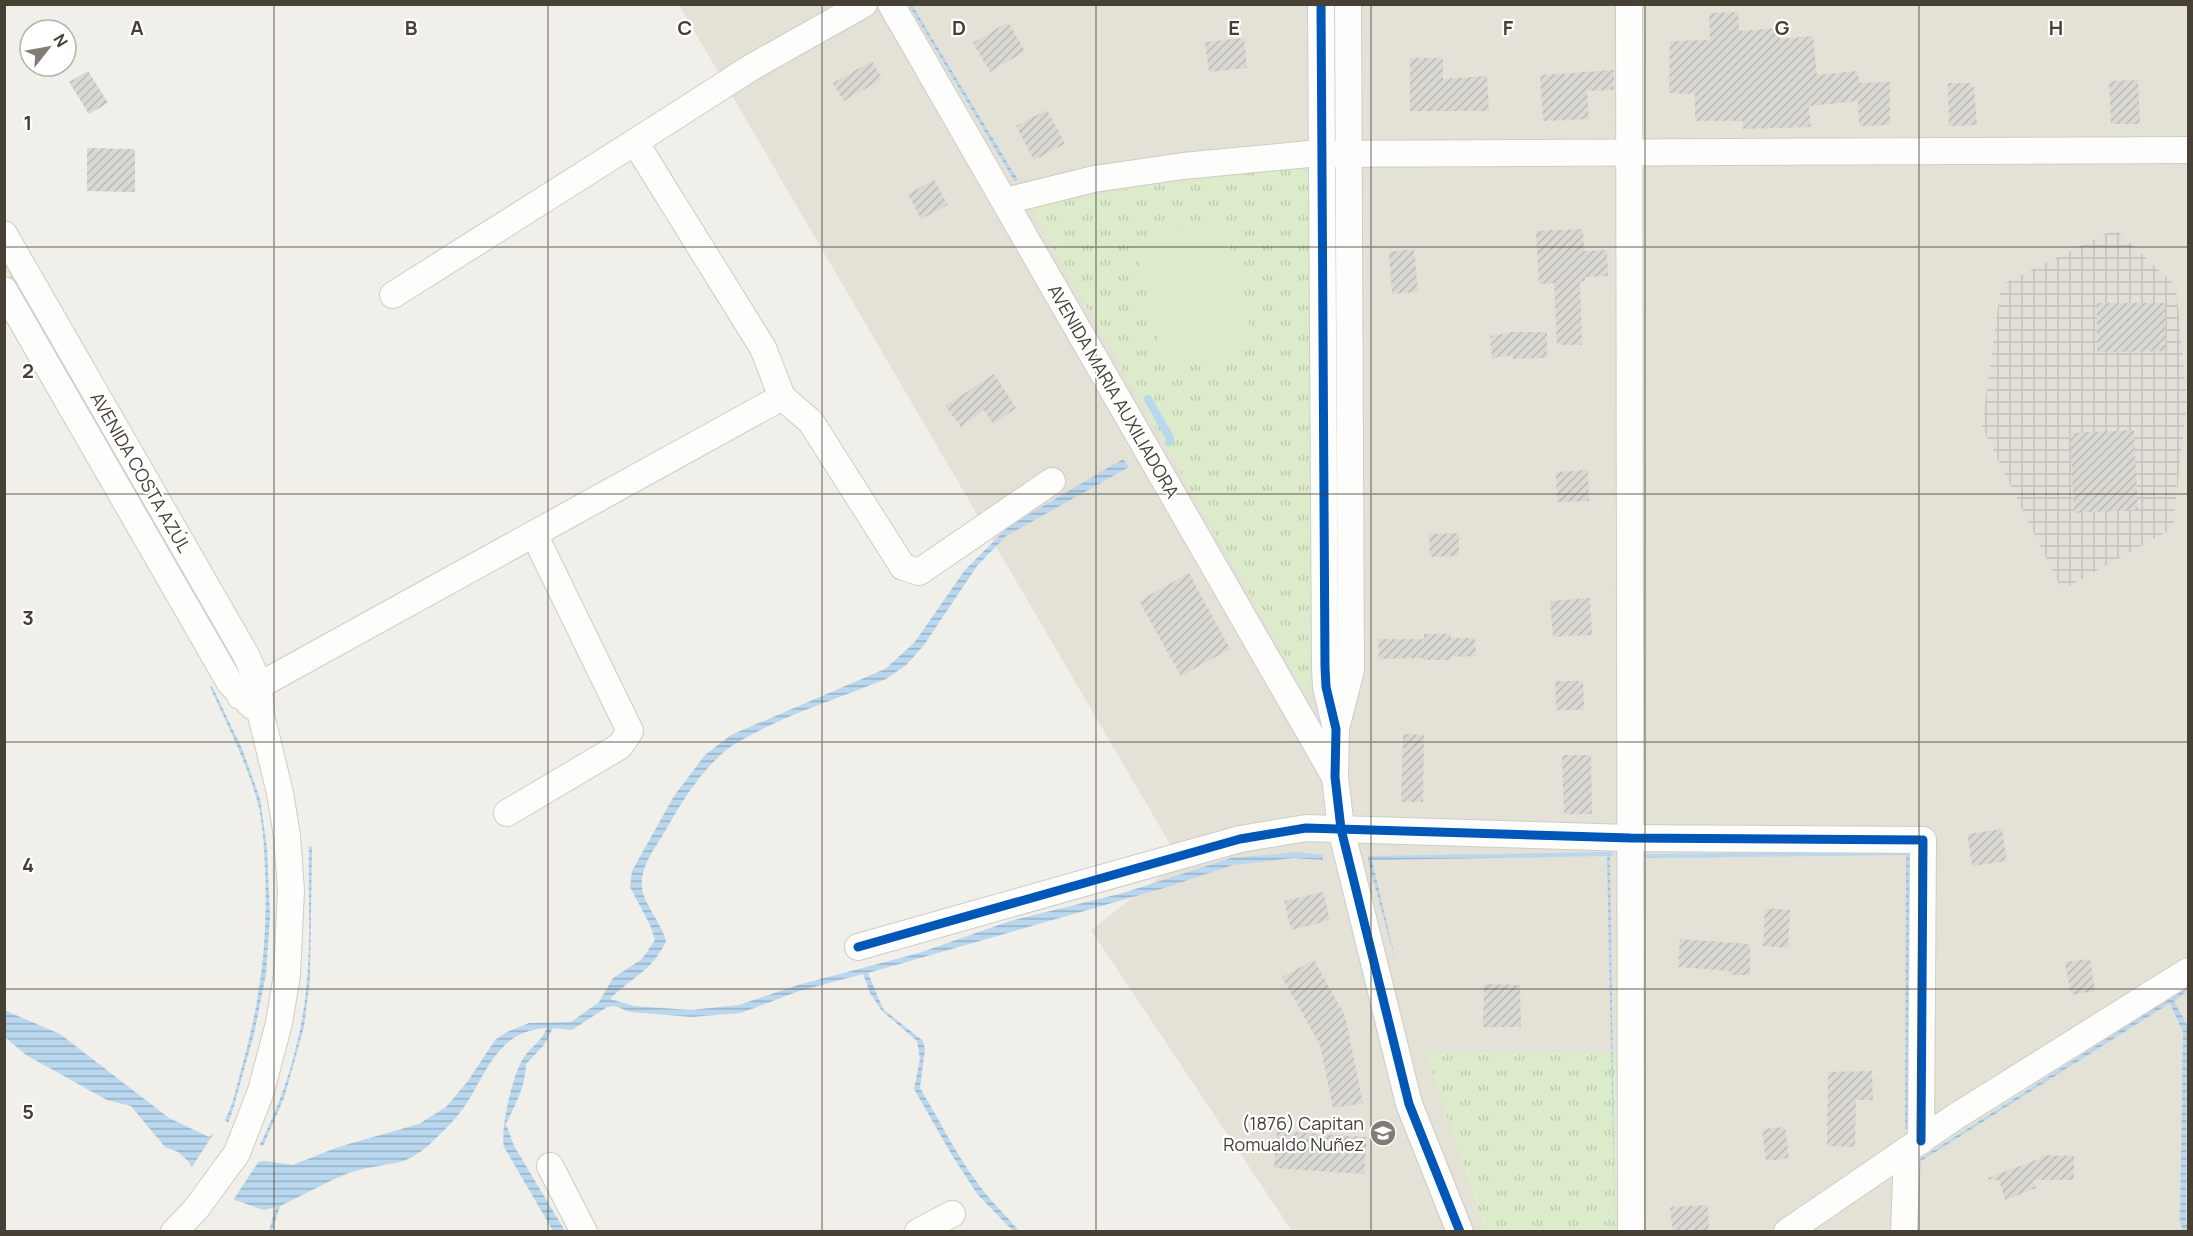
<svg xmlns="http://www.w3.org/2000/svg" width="2193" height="1236" viewBox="0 0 2193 1236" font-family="Manrope,sans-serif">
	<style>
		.residential { fill: #e4e1d6 }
		.industrial { fill: url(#industrial-grid) }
		.grass { fill: url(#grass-tufts) }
		.park { fill: #dcebc9 }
		.water { fill: url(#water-rules) }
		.pier { fill: #f0efe9 }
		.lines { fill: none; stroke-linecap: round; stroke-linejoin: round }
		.stream { stroke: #b9d7ee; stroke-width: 8 }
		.building { fill: url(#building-hatch) }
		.street-casing { stroke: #ceccc7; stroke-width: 28 }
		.street { stroke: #fdfdfc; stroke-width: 26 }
		.cycleway-casing { stroke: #fff; stroke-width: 13 }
		.cycleway { stroke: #0057b8; stroke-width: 9 }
		.grid { fill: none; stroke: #464035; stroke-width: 1.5; stroke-opacity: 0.55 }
		.labels { text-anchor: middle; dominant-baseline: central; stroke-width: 4.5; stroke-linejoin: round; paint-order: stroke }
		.street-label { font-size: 18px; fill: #464035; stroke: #fff }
		.poi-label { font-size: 18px; fill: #464035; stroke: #fff; text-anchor: end }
		.grid-label { font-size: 20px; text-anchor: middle; font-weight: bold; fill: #464035; stroke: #fff; stroke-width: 4.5; stroke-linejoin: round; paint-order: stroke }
	</style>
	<defs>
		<pattern id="industrial-grid" width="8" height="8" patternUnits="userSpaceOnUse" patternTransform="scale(1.5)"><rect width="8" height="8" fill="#e3e0da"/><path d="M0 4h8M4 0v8" fill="none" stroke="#c4c1bc"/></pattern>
		<pattern id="grass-tufts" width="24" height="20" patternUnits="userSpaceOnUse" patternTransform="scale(1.5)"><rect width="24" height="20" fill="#dcebc9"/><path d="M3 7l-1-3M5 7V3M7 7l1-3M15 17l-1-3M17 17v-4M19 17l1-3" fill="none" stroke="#becbad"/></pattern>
		<pattern id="water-rules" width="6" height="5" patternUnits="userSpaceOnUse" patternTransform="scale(1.5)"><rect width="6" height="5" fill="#b9d7ee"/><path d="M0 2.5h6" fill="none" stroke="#98b0c2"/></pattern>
		<pattern id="building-hatch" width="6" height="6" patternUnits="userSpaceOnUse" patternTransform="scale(1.5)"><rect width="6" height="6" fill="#dad8d2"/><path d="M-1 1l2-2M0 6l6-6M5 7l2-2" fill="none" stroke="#bcbab5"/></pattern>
	</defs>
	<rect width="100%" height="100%" fill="#f0efe9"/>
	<path class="residential" d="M 679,5 L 2188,5 L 2188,1231 L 1292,1231 L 1091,930 L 1180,861 Z"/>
	<path class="industrial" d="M 2115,229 L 2176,286 L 2187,400 L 2173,528 L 2062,590 L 1982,427 L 2001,285 Z"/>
	<g class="grass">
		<path d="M 1303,167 L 1311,177 L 1313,686 L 1306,694 L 1033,211 L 1037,207 C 1125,186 1213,176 1303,167 Z"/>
		<path d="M 4,250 L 240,660 L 245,682 L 232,666 L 5,269 Z"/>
		<path d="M 1426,1053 L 1617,1053 L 1617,1231 L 1485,1231 Z"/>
	</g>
	<path class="park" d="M 1224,219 L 1255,347 L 1166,369 L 1134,241 Z"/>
	<g class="water">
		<path d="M 909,5 L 912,5 L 1018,180 L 1015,182 Z"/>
		<path d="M 1123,459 L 1129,467 L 1006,536 L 977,566 L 924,645 L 906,665 L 886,679 C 837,699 784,715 738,742 C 706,761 682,801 664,833 C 654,850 640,867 642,887 C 643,903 661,922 666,941 C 652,972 631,977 610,999 L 634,1006 L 691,1010 L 739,1005 L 798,985 L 919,953 L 1010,921 L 1123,893 L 1231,858 L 1297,852 L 1323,855 L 1323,860 L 1293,858 L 1233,865 L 1164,888 L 868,973 L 883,1009 L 923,1041 L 925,1049 L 920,1088 C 940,1121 956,1155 979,1185 C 991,1202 1006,1215 1019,1231 L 1013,1231 L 978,1195 L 953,1157 L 914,1089 L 920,1059 L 917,1041 L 882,1011 L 870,993 L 863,974 L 799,991 L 741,1013 L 691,1017 L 630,1012 L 615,1006 L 607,1007 L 572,1030 L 553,1028 L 544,1045 L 526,1064 C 525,1088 516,1103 506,1124 L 514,1146 L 565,1231 L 553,1231 L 504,1147 C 500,1128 513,1073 524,1057 C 532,1046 541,1042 547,1028 C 488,1031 485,1089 451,1123 C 436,1138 421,1156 400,1162 C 382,1166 364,1167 346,1174 C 324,1183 302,1196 280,1206 L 272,1231 L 269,1231 L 276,1207 L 264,1210 L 229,1198 C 272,1133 301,1058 307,980 C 311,936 308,891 309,846 L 312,847 L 310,979 L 304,1027 L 284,1098 L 256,1162 L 266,1161 L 293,1165 L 338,1147 L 419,1124 L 446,1107 L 468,1081 L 495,1040 L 507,1032 L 529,1023 L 571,1022 L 599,1002 L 613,978 L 642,959 L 655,940 L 650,925 L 630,887 L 632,871 L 674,796 L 705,755 L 731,735 L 885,669 L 914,643 L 965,570 L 1009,526 Z"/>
		<path d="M 212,686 L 243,751 L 260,799 L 267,848 L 270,917 L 266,974 L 254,1034 L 234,1106 L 227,1127 L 194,1170 L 188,1161 L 178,1152 L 165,1147 L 131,1106 L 107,1100 L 26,1055 L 5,1037 L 4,1010 L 60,1034 L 169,1118 L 209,1137 C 231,1122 234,1095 241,1070 C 261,999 268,942 265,868 C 264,846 263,822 257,800 C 246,761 227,724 210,687 Z"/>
		<path d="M 1906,851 L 1909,855 L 1909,1128 L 1905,1129 L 1906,855 L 1646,858 L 1646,854 Z"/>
		<path d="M 1612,852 L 1613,856 L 1610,856 L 1615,1232 L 1607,856 L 1372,860 L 1396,963 L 1368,861 L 1368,856 Z"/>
		<path d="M 2184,989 L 2186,992 L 2174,1001 L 2187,1025 L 2186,1222 L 2188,1231 L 2183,1231 L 2180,1221 L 2183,1032 L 2170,1003 L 1918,1163 L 1917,1161 Z"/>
	</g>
	<g class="pier">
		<path d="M 223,1119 L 231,1124 L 229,1128 L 217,1140 L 197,1172 L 193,1173 L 190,1170 Z"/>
		<path d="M 258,1143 L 266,1148 L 261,1158 L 232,1202 L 227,1200 L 226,1196 Z"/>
	</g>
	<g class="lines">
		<path class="stream" d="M 1148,399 L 1170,438 L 1169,442"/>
	</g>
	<g class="building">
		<path d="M 1738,12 L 1739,31 L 1779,28 L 1780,39 L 1813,36 L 1817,75 L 1858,71 L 1859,83 L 1890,82 L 1890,125 L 1859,126 L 1858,101 L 1809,106 L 1811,127 L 1743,129 L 1743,121 L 1695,121 L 1695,94 L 1669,93 L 1670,41 L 1710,40 L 1709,13 Z"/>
		<path d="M 1008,22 L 1025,51 L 990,72 L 973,43 Z"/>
		<path d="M 1244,38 L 1247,68 L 1209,72 L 1205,42 Z"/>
		<path d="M 1410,58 L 1443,58 L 1443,79 L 1487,76 L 1489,111 L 1410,111 Z"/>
		<path d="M 872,61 L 882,79 L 844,101 L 833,83 Z"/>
		<path d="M 1614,70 L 1614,90 L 1587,91 L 1589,119 L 1543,121 L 1540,75 Z"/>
		<path d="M 88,71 L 108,103 L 89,114 L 69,82 Z"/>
		<path d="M 2138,80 L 2140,124 L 2111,124 L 2109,81 Z"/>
		<path d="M 1948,83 L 1971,83 L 1971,87 L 1974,87 L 1977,125 L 1949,126 Z"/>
		<path d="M 1047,110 L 1065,144 L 1034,160 L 1016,126 Z"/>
		<path d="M 87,148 L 135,149 L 135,192 L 87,191 Z"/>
		<path d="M 934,180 L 948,205 L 921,219 L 908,194 Z"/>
		<path d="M 1583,229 L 1584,251 L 1607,250 L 1608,276 L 1585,277 L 1585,281 L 1580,282 L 1582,345 L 1557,345 L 1554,283 L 1539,284 L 1536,231 Z"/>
		<path d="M 1414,249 L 1418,292 L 1392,294 L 1389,252 Z"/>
		<path d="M 2097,303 L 2165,303 L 2166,351 L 2097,352 Z"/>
		<path d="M 1512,332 L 1547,332 L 1547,358 L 1513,359 L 1513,355 L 1492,358 L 1490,336 Z"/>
		<path d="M 994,374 L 1016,408 L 993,424 L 984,410 L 961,427 L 945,406 Z"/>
		<path d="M 2134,430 L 2138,510 L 2074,513 L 2070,433 Z"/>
		<path d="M 1588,470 L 1589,501 L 1557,502 L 1556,472 Z"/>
		<path d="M 1459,533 L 1459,556 L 1430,557 L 1429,534 Z"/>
		<path d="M 1189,573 L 1230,649 L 1181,676 L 1139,601 Z"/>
		<path d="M 1590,598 L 1592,635 L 1553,637 L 1550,601 Z"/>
		<path d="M 1424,634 L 1451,634 L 1451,638 L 1475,638 L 1476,656 L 1451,657 L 1451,660 L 1423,660 L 1423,658 L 1379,659 L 1378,639 L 1424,639 Z"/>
		<path d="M 1555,681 L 1583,681 L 1584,710 L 1556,710 Z"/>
		<path d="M 1403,734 L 1424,735 L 1423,802 L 1401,802 Z"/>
		<path d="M 1562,755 L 1591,755 L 1592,814 L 1564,814 Z"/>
		<path d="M 2002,829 L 2007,861 L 1972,866 L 1967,834 Z"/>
		<path d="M 1323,892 L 1330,920 L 1291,930 L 1284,901 Z"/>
		<path d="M 1765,908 L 1790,910 L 1788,948 L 1763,946 Z"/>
		<path d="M 1680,939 L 1750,944 L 1750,975 L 1730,975 L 1730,971 L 1678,967 Z"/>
		<path d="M 2090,959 L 2095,991 L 2071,995 L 2065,962 Z"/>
		<path d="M 1314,960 L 1345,1016 L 1363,1103 L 1333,1108 L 1320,1045 L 1282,977 Z"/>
		<path d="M 1484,984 L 1520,985 L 1521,1027 L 1483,1027 Z"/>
		<path d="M 1872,1071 L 1873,1100 L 1856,1100 L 1855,1147 L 1827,1146 L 1828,1072 Z"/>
		<path d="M 1785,1127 L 1789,1158 L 1766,1161 L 1762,1129 Z"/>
		<path d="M 1277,1131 L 1367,1137 L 1364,1174 L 1274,1168 Z"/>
		<path d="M 2041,1155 L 2074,1156 L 2074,1180 L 2033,1180 L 2036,1188 L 2005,1200 L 1999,1180 L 1989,1180 L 1988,1178 L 2041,1158 Z"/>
		<path d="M 1708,1205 L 1709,1230 L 1673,1232 L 1670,1207 Z"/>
	</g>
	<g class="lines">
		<defs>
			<g id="street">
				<path d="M 891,4 L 1335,777"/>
				<path d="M 1321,4 L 1325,667 L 1326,687 L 1336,729 L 1335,777 L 1341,829 L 1409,1104 L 1460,1232"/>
				<path d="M 1629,4 L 1631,1232"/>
				<path d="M 1005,201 L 1094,179 L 1183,166 L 1309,154 L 2188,150"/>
				<path d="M 4,234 L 246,655 L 259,685 L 261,715 L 280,793 L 287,836 L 291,890 L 287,975 L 279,1023 L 261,1091 L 237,1153 L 196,1209 L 174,1232"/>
				<path d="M 4,290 L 230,683 L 252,706"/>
				<path d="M 393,295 L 635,142"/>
				<path d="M 782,397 L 811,422 L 903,567 L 919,572 L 1052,481"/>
				<path d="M 240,696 L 782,397 L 763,348 L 635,142 L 752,67 L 864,4"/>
				<path d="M 1336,728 L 1351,670 L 1348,4"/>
				<path d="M 507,813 L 620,746 L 630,731 L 534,534"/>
				<path d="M 858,947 L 1240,839 L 1306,828 L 1630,838 L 1923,840 L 1921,1141"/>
				<path d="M 550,1166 L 584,1232"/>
				<path d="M 918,1232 L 952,1214"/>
				<path d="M 1787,1232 L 1955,1117 L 2188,971"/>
				<path d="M 1904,1232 L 1907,1152"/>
			</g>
		</defs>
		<use href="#street" class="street-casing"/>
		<use href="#street" class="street"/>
		<defs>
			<g id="cycleway">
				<path d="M 1321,4 L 1325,667 L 1326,687 L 1336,729 L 1335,777 L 1341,829 L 1409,1104 L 1460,1232"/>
				<path d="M 858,947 L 1240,839 L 1306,828 L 1630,838 L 1923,840 L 1921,1141"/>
			</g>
		</defs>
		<use href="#cycleway" class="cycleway-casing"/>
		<use href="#cycleway" class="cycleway"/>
	</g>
	<path class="grid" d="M 274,4 L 274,1232M 548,4 L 548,1232M 822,4 L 822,1232M 1096,4 L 1096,1232M 1371,4 L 1371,1232M 1645,4 L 1645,1232M 1919,4 L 1919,1232M 4,247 L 2188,247M 4,494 L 2188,494M 4,742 L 2188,742M 4,989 L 2188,989"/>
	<defs>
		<symbol id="school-disc" viewBox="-11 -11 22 22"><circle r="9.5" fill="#827d74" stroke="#fff"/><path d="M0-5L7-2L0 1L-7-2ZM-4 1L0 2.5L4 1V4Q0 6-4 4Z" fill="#fff"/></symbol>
	</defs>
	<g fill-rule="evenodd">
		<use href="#school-disc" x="1368" y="1118" width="30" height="30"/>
	</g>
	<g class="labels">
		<g class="street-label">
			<text transform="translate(1114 391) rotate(60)">AVENIDA MARIA AUXILIADORA</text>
			<text transform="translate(141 472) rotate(60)">AVENIDA COSTA AZÚL</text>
		</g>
		<g class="poi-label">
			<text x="1364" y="1123">(1876) Capitan<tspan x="1364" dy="21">Romualdo Nuñez</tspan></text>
		</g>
	</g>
	<g class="grid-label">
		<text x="137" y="35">A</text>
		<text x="411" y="35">B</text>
		<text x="685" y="35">C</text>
		<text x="959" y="35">D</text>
		<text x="1234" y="35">E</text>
		<text x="1508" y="35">F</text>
		<text x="1782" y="35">G</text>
		<text x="2056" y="35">H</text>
		<text x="28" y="130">1</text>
		<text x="28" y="378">2</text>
		<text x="28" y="625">3</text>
		<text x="28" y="872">4</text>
		<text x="28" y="1119">5</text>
	</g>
	<rect width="2193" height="1236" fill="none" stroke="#464035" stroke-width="12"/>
	<g transform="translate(48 48) rotate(59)"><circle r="28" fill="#ffffff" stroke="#b5b3ae" stroke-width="1.5"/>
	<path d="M0-4.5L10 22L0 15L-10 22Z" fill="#827d74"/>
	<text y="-9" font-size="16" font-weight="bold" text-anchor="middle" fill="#464035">N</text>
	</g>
</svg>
